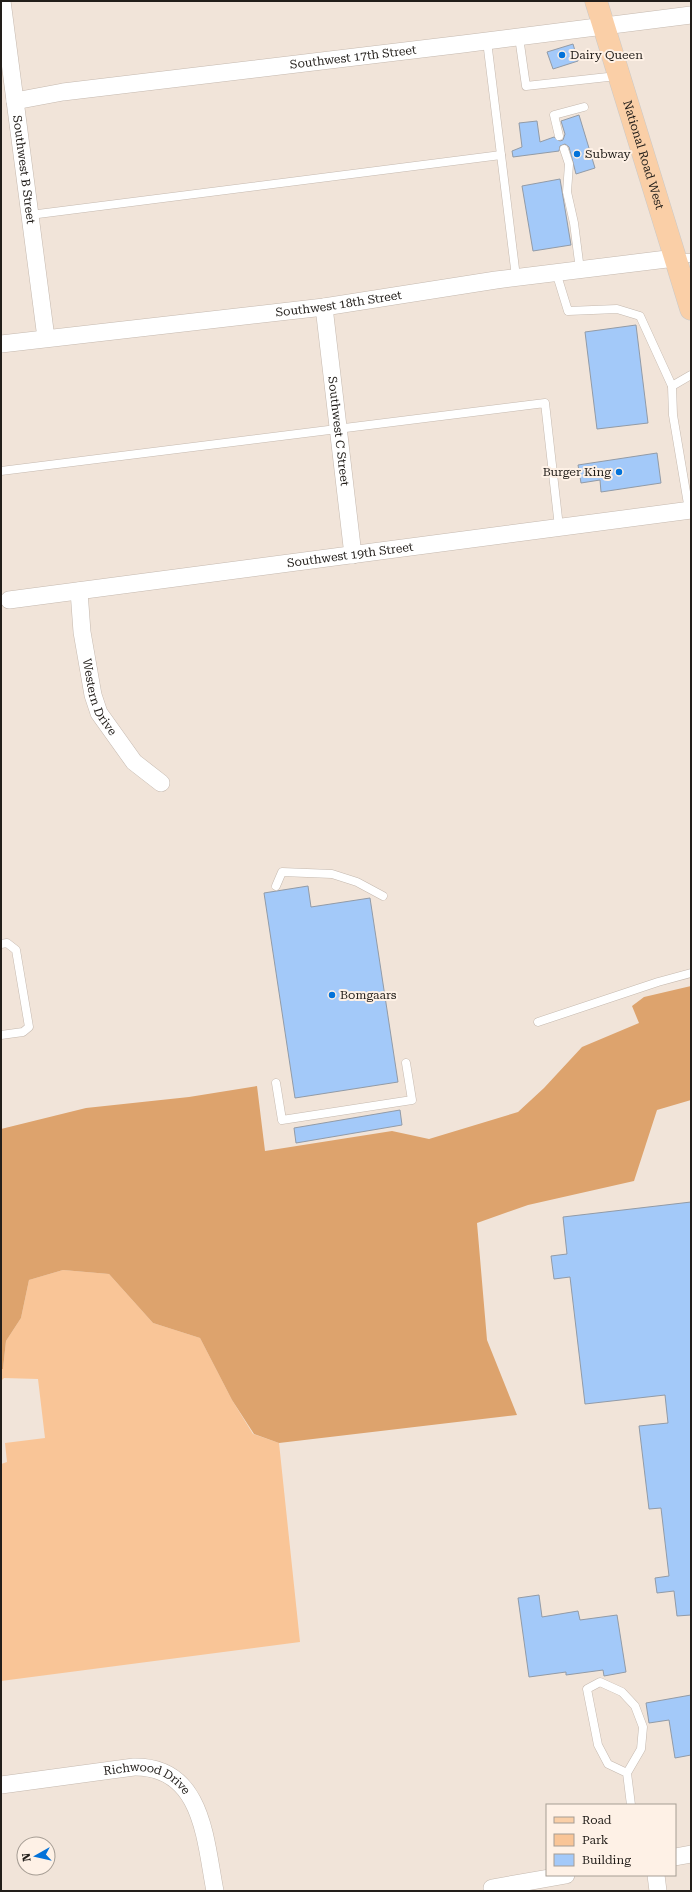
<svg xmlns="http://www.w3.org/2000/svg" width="692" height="1892" viewBox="0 0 692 1892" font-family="'Roboto Serif',serif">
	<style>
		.green { fill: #f9c597 }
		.forest { fill: #dda36d }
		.building { fill: #a3c9f9; stroke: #929ba7 }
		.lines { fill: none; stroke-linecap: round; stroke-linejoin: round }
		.service-casing { stroke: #c5b9af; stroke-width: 9 }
		.minor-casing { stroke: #c5b9af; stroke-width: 18 }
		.primary-casing { stroke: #cac9c8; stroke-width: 23 }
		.service { stroke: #fff; stroke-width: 8 }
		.minor { stroke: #fff; stroke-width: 17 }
		.primary { stroke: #facfa7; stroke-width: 22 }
		.poi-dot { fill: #0372d9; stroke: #fef1e6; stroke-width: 1.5 }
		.labels { text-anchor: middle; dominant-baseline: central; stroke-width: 4; stroke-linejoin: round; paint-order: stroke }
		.poi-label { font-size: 12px; fill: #221e1a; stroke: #fef1e6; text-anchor: start }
		.street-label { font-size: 12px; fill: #221e1a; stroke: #fef1e6 }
	</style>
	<rect width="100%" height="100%" fill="#f1e4d9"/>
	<path class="green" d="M 63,1270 L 109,1274 L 153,1323 L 200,1338 L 232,1400 L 253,1434 L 279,1443 L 300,1642 L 1,1681 L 1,1464 L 7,1462 L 5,1443 L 45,1438 L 38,1379 L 4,1378 L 1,1381 L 1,1369 L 3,1369 L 6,1341 L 21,1318 L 29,1280 Z"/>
	<path class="forest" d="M 691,986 L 691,1100 L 657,1110 L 634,1181 L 528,1205 L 477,1223 L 487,1340 L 517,1415 L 279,1443 L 254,1434 L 232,1400 L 200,1338 L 153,1323 L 109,1274 L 63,1270 L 29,1280 L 21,1318 L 6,1341 L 3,1369 L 1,1369 L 1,1129 L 86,1108 L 189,1097 L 257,1086 L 265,1151 L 392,1131 L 429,1139 L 518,1112 L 544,1088 L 582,1047 L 639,1023 L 632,1006 L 644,997 Z"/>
	<g class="building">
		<path d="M 573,44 L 578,61 L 553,69 L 547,52 Z"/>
		<path d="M 579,115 L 595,168 L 576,174 L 569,147 L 565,144 L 560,146 L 559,151 L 513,157 L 512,151 L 522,147 L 519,123 L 537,121 L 540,142 L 554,137 L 560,141 L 563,140 L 565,134 L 561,121 Z"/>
		<path d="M 560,179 L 571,245 L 533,251 L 522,186 Z"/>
		<path d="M 636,325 L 648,423 L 597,429 L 585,332 Z"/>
		<path d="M 657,453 L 661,483 L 601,492 L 600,480 L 581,483 L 578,465 Z"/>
		<path d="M 308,886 L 311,907 L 370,898 L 398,1082 L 295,1098 L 264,893 Z"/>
		<path d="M 400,1110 L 402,1125 L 296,1143 L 294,1128 Z"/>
		<path d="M 691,1202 L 691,1615 L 677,1616 L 674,1591 L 657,1593 L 655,1578 L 669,1576 L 661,1508 L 649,1509 L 639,1426 L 668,1423 L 665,1395 L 585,1404 L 570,1277 L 554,1279 L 551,1256 L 567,1254 L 563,1217 Z"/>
		<path d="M 539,1595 L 542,1617 L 578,1611 L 580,1620 L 617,1615 L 626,1672 L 604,1676 L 603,1670 L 566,1675 L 566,1672 L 529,1677 L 518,1598 Z"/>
		<path d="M 691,1695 L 691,1755 L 675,1758 L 669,1720 L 649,1723 L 646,1703 Z"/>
	</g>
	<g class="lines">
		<defs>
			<g id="service">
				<path d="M 519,37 L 526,86 L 617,76"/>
				<path d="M 487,41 L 516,277"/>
				<path d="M 559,136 L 554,115 L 584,107"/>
				<path d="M 564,149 L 569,164 L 567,192 L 574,223 L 580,270"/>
				<path d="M 30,215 L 501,155"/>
				<path d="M 676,258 L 691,258"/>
				<path d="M 556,272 L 568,311 L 617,309 L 640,316 L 672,386"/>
				<path d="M 1,471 L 545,403 L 559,527"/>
				<path d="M 689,510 L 673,415 L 672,386 L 691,375"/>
				<path d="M 276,886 L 282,872 L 332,874 L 357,882 L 383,896"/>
				<path d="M 1,944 L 7,943 L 16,950 L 29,1027 L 23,1032 L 1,1035"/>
				<path d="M 538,1022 L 658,982 L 691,973"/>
				<path d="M 276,1083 L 282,1120 L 412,1100 L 406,1063"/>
				<path d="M 627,1773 L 608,1764 L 598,1745 L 587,1689 L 600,1682 L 622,1692 L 635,1706 L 643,1727 L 641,1749 L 627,1773 L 631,1805"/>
			</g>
			<g id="minor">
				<path id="s1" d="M 2,1 L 46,338"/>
				<path id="s2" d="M 15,101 L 63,92 L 463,44 L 691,15"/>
				<path id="s3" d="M 324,307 L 353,555"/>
				<path id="s4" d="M 1,344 L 324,307 L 496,280 L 675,258"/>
				<path id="s5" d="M 79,591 L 82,632 L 93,695 L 99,713 L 134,762 L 161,783"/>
				<path id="s6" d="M 9,600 L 691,510"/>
				<path id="s7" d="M 1,1785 L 134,1767 C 203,1766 205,1840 215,1891"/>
				<path d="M 675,1857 L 691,1854"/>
				<path d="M 656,1875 L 658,1891"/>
				<path d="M 492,1888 L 566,1875"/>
			</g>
			<g id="primary">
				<path id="s8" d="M 596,1 L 691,309"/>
			</g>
		</defs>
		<use href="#service" class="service-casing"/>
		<use href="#minor" class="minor-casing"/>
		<use href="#primary" class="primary-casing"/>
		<use href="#service" class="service"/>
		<use href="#minor" class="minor"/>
		<use href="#primary" class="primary"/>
	</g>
	<g class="poi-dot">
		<circle cx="562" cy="55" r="4"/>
		<circle cx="577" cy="154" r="4"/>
		<circle cx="619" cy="472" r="4"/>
		<circle cx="332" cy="995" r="4"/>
	</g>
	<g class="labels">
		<g class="poi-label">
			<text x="570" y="55">Dairy Queen</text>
			<text x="585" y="154">Subway</text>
			<text x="611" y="472" text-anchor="end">Burger King</text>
			<text x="340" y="995">Bomgaars</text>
		</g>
		<g class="street-label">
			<text stroke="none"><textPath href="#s2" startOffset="341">Southwest 17th Street</textPath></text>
			<text stroke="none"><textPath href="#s8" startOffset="161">National Road West</textPath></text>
			<text stroke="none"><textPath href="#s1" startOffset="170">Southwest B Street</textPath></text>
			<text stroke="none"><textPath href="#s4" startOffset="340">Southwest 18th Street</textPath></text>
			<text stroke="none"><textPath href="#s3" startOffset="125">Southwest C Street</textPath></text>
			<text stroke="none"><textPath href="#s6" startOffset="344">Southwest 19th Street</textPath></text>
			<text stroke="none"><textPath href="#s5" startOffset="109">Western Drive</textPath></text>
			<text stroke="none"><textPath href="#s7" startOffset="150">Richwood Drive</textPath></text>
		</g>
	</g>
	<rect width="692" height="1892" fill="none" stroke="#221e1a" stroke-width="4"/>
	<rect x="546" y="1804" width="130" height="72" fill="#fef1e6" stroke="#a69d94"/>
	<rect x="554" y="1817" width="20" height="6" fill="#facfa7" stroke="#a69d94"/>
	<text x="582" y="1824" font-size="12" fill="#221e1a">Road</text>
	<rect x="554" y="1834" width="20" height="12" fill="#f9c597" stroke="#a69d94"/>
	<text x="582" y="1844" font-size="12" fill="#221e1a">Park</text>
	<rect x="554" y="1854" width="20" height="12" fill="#a3c9f9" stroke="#a69d94"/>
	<text x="582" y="1864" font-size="12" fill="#221e1a">Building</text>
	<g transform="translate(36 1856) rotate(262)"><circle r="19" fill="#fef1e6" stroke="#a69d94"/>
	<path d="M0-3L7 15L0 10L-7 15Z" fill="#0372d9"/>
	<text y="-6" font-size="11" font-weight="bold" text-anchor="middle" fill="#221e1a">N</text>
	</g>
</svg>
